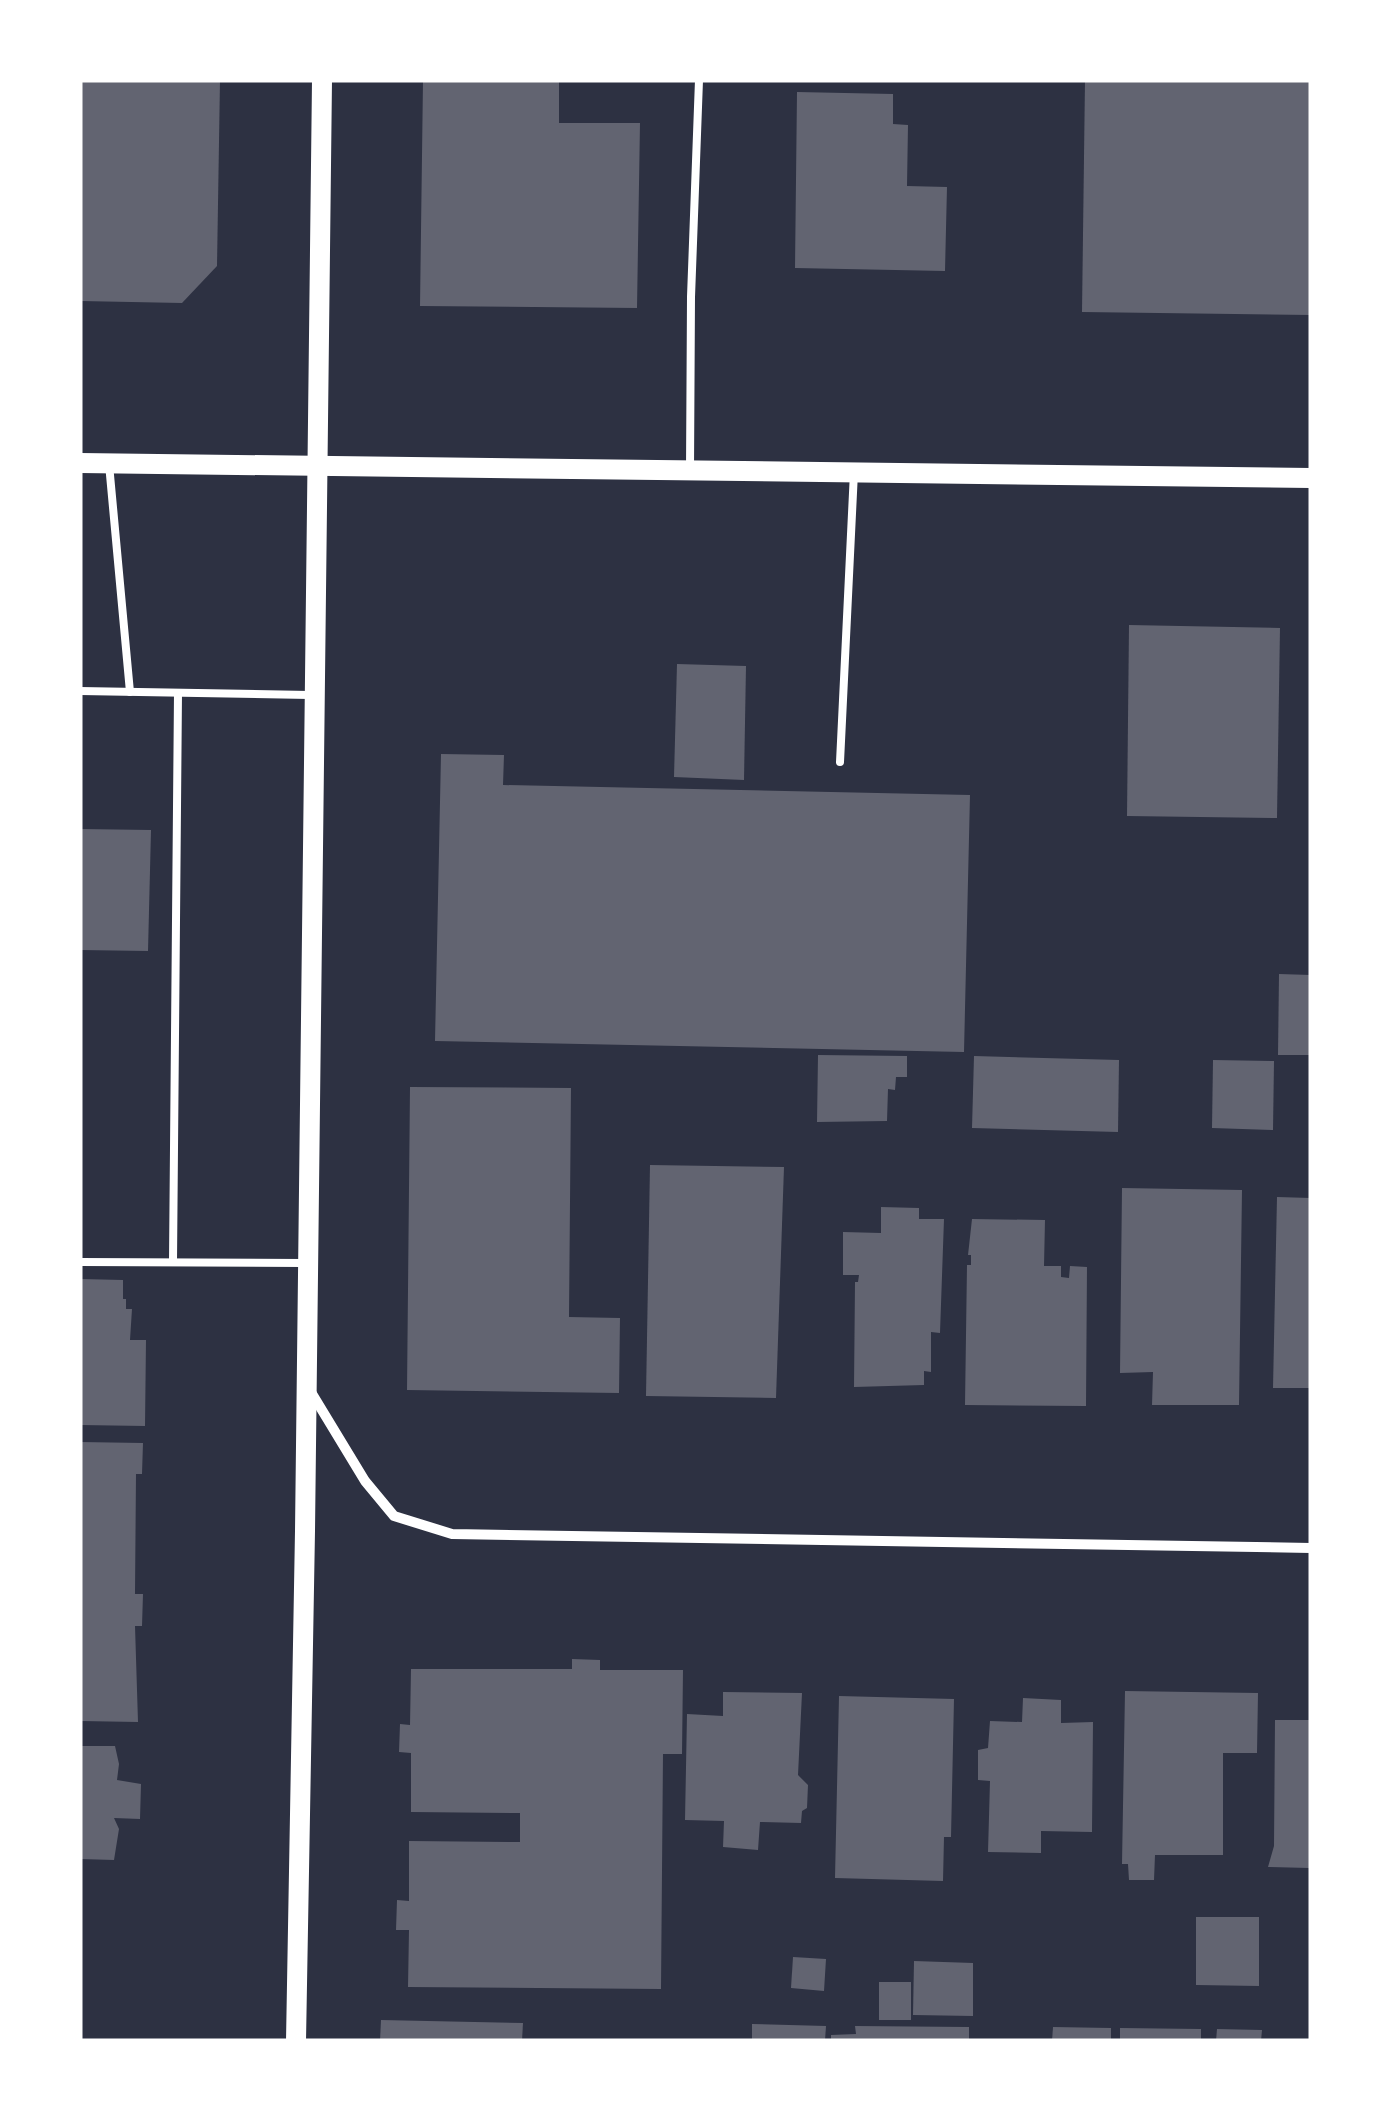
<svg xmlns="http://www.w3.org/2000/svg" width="1391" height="2121" viewBox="0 0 1391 2121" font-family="Figtree,sans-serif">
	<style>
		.building { fill: #626471 }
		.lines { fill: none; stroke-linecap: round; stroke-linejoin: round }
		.service { stroke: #fff; stroke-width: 8 }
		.minor { stroke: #fff; stroke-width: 10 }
		.secondary { stroke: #fff; stroke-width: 20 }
	</style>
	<rect width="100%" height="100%" fill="#2d3142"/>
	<g class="building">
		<path d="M 80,80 L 220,80 L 217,266 L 182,303 L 80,301 Z"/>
		<path d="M 423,80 L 559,80 L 559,123 L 640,123 L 637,308 L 420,306 Z"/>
		<path d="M 1085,80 L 1311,80 L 1311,315 L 1082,312 Z"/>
		<path d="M 797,92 L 893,94 L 893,124 L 908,125 L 907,186 L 947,187 L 945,271 L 795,268 Z"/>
		<path d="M 1129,625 L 1280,628 L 1277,818 L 1127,816 Z"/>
		<path d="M 677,664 L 746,666 L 744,780 L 674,777 Z"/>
		<path d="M 441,754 L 504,755 L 503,785 L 970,795 L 964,1052 L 435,1041 Z"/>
		<path d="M 80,829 L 151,830 L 148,951 L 80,950 Z"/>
		<path d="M 1279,974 L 1311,975 L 1311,1055 L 1278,1055 Z"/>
		<path d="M 818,1055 L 907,1056 L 907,1077 L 896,1077 L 895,1090 L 888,1089 L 887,1121 L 817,1122 Z"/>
		<path d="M 974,1056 L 1119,1060 L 1118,1132 L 972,1128 Z"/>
		<path d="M 1213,1060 L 1274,1061 L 1273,1130 L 1212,1128 Z"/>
		<path d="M 410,1087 L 571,1088 L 569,1317 L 620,1318 L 619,1393 L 407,1390 Z"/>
		<path d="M 650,1165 L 784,1167 L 776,1398 L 646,1396 Z"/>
		<path d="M 1122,1188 L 1242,1190 L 1239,1405 L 1152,1405 L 1153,1372 L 1120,1373 Z"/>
		<path d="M 1277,1197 L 1311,1198 L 1311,1388 L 1273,1388 Z"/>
		<path d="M 881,1207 L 919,1208 L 919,1219 L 944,1219 L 940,1333 L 931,1332 L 931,1372 L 924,1371 L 924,1385 L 854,1387 L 855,1282 L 858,1282 L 859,1275 L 843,1275 L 843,1232 L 881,1233 Z"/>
		<path d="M 972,1219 L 1045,1220 L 1044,1266 L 1061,1266 L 1061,1277 L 1069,1278 L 1070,1266 L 1087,1267 L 1086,1406 L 965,1405 L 967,1265 L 971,1265 L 971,1255 L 968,1255 Z"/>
		<path d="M 80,1279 L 123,1280 L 123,1299 L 126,1299 L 126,1309 L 132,1309 L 130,1340 L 146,1340 L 145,1426 L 80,1425 Z"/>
		<path d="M 80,1442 L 143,1443 L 142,1474 L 136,1474 L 135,1594 L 143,1594 L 142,1626 L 135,1626 L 138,1722 L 80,1721 Z"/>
		<path d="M 572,1659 L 600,1660 L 600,1670 L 683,1670 L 682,1754 L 663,1754 L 661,1989 L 408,1987 L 409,1930 L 396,1930 L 397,1900 L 409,1901 L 409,1841 L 520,1842 L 520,1813 L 411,1812 L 411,1753 L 399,1752 L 400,1724 L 410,1725 L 411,1669 L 572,1669 Z"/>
		<path d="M 1125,1691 L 1258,1693 L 1257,1753 L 1223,1753 L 1223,1855 L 1155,1855 L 1154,1880 L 1129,1880 L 1128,1864 L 1122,1864 Z"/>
		<path d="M 723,1692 L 802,1693 L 798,1775 L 808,1785 L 807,1808 L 802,1811 L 801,1823 L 760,1822 L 758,1850 L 723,1847 L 724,1821 L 685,1820 L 687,1714 L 723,1716 Z"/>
		<path d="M 839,1696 L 954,1699 L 951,1837 L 944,1837 L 943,1881 L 835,1878 Z"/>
		<path d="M 1023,1698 L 1061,1700 L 1061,1723 L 1093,1722 L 1092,1832 L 1041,1831 L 1041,1853 L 988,1852 L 990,1781 L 978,1780 L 978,1750 L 988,1748 L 990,1721 L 1022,1722 Z"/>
		<path d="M 1275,1720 L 1311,1720 L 1309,1868 L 1268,1867 L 1274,1846 Z"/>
		<path d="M 80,1746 L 115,1746 L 119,1764 L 117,1780 L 141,1784 L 140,1819 L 114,1818 L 119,1829 L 114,1860 L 80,1859 Z"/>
		<path d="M 1196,1917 L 1259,1917 L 1259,1986 L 1196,1985 Z"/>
		<path d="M 793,1957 L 826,1959 L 824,1991 L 791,1988 Z"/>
		<path d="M 914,1961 L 973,1963 L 973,2016 L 913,2015 Z"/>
		<rect x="879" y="1982" width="32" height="38"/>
		<path d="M 381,2020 L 523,2023 L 522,2041 L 380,2041 Z"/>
		<path d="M 752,2024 L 826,2026 L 825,2041 L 752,2041 Z"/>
		<path d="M 855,2026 L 969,2027 L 969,2041 L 831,2041 L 831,2035 L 856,2034 Z"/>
		<path d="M 1053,2027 L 1111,2028 L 1111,2041 L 1052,2041 Z"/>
		<path d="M 1120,2028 L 1201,2029 L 1201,2041 L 1120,2041 Z"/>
		<path d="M 1217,2029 L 1262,2030 L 1261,2041 L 1216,2041 Z"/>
	</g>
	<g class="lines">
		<g class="service">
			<path d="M 109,464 L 130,692"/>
			<path d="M 690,469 L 691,297 L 699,80"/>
			<path d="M 80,691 L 310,695"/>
			<path d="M 840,762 L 854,472"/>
			<path d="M 80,1262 L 304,1263"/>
			<path d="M 173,1262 L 178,693"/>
		</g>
		<path class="minor" d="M 311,1392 L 365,1481 L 394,1516 L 452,1534 L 1311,1548"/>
		<g class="secondary">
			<path d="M 80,463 L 1311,478"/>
			<path d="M 296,2041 L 305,1531 L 322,80"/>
		</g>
	</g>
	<rect width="1391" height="2121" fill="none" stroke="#ffffff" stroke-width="165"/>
</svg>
